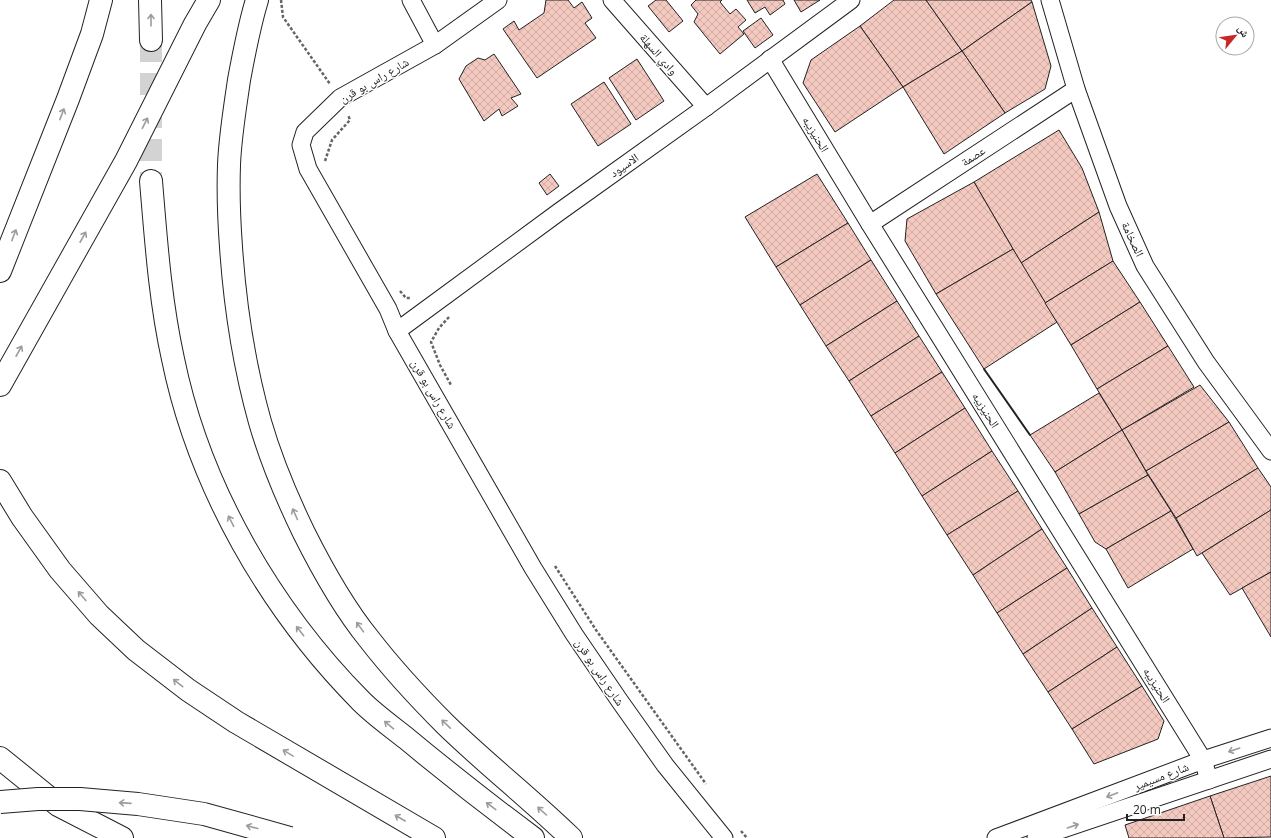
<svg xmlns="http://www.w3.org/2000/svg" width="1271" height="838" viewBox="0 0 1271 838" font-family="'Open Sans','Noto Naskh Arabic',sans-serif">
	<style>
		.building { fill: url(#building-cross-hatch); stroke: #222 }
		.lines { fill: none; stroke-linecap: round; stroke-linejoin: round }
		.highway-tunnel { stroke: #d3d3d3; stroke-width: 22; stroke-dasharray: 22 11; stroke-linecap: butt }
		.street-casing { stroke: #222; stroke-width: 19 }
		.primary-casing { stroke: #222; stroke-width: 24 }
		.highway-casing { stroke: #222; stroke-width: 24 }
		.path { stroke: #646464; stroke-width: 2.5; stroke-dasharray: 3 2; stroke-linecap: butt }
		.street { stroke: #fff; stroke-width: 17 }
		.primary { stroke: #fff; stroke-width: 22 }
		.highway { stroke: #fff; stroke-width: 22 }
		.highway-bridge-casing { stroke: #222; stroke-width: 24; stroke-linecap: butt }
		.highway-bridge { stroke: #fff; stroke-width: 22 }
		.wall { stroke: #222; stroke-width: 2 }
		.oneway { stroke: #9c9c9c }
		.labels { text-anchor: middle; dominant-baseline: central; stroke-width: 3; stroke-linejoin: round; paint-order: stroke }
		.street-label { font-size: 12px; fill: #222; stroke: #fff }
	</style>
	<defs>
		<pattern id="building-cross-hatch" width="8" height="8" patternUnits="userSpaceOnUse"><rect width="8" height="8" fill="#f3c9c0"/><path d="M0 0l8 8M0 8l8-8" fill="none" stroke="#d0aca5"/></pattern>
	</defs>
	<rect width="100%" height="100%" fill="#fff"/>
	<g class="building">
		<path d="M 546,0 L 568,0 L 574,8 L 582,2 L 592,18 L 585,23 L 596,38 L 537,78 L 503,29 L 514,21 L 519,30 L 544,13 Z"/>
		<path d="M 656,0 L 666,0 L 683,21 L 669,32 L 648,6 Z"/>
		<path d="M 696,0 L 722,0 L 720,2 L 730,14 L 736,9 L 746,20 L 738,27 L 744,34 L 720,54 L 694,22 L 698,14 L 691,5 Z"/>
		<path d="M 747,0 L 783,0 L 785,4 L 770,15 L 765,7 L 755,13 Z"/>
		<path d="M 794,0 L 820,0 L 801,12 Z"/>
		<path d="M 894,0 L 926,0 L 962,51 L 903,87 L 860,26 Z"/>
		<path d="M 926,0 L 1031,0 L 1032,2 L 962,51 Z"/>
		<path d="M 1032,2 L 1051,66 L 1045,89 L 1005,113 L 962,51 Z"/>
		<path d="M 761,18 L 773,35 L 755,48 L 743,31 Z"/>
		<path d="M 860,26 L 903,87 L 835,132 L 803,83 L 811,60 Z"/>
		<path d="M 962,51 L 1005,113 L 944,154 L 903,87 Z"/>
		<path d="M 494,54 L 521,94 L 511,98 L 518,106 L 502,116 L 499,109 L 484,121 L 459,79 L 466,66 L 478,58 L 485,60 Z"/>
		<path d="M 637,59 L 664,101 L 636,120 L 609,78 Z"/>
		<path d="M 604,82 L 631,124 L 598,146 L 571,104 Z"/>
		<path d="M 1059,130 L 1082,168 L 1099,212 L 1021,263 L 974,182 Z"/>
		<path d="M 550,174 L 559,186 L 547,195 L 539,183 Z"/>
		<path d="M 817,174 L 848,223 L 776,267 L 745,217 Z"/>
		<path d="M 974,182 L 1013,249 L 936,294 L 905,241 L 907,219 Z"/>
		<path d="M 1099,212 L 1113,261 L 1045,303 L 1021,263 Z"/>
		<path d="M 848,223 L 871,260 L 800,305 L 776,267 Z"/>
		<path d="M 1013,249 L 1057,322 L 984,369 L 936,294 Z"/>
		<path d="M 871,260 L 897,301 L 826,346 L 800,305 Z"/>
		<path d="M 1113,261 L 1140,302 L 1071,345 L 1045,303 Z"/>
		<path d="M 897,301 L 919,336 L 849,381 L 826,346 Z"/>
		<path d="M 1140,302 L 1168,346 L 1097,389 L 1071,345 Z"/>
		<path d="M 919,336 L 942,372 L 871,416 L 849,381 Z"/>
		<path d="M 1168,346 L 1194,387 L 1122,430 L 1097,389 Z"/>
		<path d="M 942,372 L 965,408 L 895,453 L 871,416 Z"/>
		<path d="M 1200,385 L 1229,422 L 1146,471 L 1122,430 Z"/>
		<path d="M 1099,393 L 1122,430 L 1055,472 L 1030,435 Z"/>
		<path d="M 965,408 L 992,451 L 922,496 L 895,453 Z"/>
		<path d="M 1229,422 L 1258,468 L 1176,518 L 1146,471 Z"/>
		<path d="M 1122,430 L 1148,475 L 1079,514 L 1055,472 Z"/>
		<path d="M 992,451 L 1018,491 L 947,535 L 922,496 Z"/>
		<path d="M 1258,468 L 1271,487 L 1271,510 L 1197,556 L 1176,518 Z"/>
		<path d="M 1148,475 L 1171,511 L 1106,549 L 1095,542 L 1079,514 Z"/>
		<path d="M 1018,491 L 1042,529 L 973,575 L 947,535 Z"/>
		<path d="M 1271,510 L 1271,572 L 1230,595 L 1202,553 Z"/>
		<path d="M 1171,511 L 1193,549 L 1128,588 L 1106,549 Z"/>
		<path d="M 1042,529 L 1067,568 L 997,613 L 973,575 Z"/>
		<path d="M 1067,568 L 1092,608 L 1023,654 L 997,613 Z"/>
		<path d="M 1271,572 L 1271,637 L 1242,588 Z"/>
		<path d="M 1092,608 L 1117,647 L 1048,692 L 1023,654 Z"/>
		<path d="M 1117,647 L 1142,686 L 1072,729 L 1048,692 Z"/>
		<path d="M 1142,686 L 1164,721 L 1158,739 L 1094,764 L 1072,729 Z"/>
		<path d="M 1271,776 L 1271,837 L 1224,838 L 1210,796 Z"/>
		<path d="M 1210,796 L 1224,838 L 1129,838 L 1125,825 Z"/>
	</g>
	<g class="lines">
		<path class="highway-tunnel" d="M 151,40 L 151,181"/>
		<defs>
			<g id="street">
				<path d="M 411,0 L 435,45"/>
				<path d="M 498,0 L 435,45 L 340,98 L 305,132 L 301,145 L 308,169 L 388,309 L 397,331 L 533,568 L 574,634 L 619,700 L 665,765 L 724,838"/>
				<path d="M 612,0 L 706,107"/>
				<path d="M 1050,0 L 1076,89 L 1118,206 L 1145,266 L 1206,362 L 1271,451"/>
				<path d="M 770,59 L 870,224 L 1203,760 L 1209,780"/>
				<path d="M 870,224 L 1076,89"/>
				<path d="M 397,331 L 559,212 L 706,107 L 851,0"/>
				<path d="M 996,838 L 1203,760 L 1271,738"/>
				<path d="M 1036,838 L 1271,759"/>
			</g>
			<g id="primary">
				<path d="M 257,0 C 249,26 244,53 239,80 C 235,108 230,137 229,165 C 228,193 229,220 231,247 C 235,306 244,365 260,422 C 271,460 287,498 304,533 C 323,571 343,607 369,639 C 393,670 419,698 446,725 C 486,764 531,799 571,838"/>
				<path d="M 0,758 L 58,805 L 122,838"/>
			</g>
			<g id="highway">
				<path d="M 150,0 L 151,40"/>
				<path d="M 151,181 C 156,240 160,300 173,359 C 199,486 270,609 361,701 C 375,715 392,727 407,739 C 448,773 490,806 533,838"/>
				<path d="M 0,271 L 68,99 L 92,34 L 101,0"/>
				<path d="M 0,385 L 126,161 L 195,24 L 209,0"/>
				<path d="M 0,481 L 22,517 L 60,570 L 99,615 L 136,650 L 188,690 L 236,722 L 434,838"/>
			</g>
		</defs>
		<use href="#street" class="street-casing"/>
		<use href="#primary" class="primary-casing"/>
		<use href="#highway" class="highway-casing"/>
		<g class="path">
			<path d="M 281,0 L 283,17 L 330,84"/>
			<path d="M 325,161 L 332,140 L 350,120 L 348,115"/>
			<path d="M 400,291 L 406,298 L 410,298"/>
			<path d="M 449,317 L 439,328 L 431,342 L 440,365 L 451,385"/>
			<path d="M 555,566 L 596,630 L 706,784"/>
			<path d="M 741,831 L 747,838"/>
		</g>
		<use href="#street" class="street"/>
		<use href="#primary" class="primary"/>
		<use href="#highway" class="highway"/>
		<defs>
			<path id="highway-bridge" d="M 0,802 L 38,799 L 80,799 L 138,804 L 204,814 L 290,838"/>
		</defs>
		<use href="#highway-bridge" class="highway-bridge-casing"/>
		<use href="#highway-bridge" class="highway-bridge"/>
		<path class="wall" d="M 984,369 L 1030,435"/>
	</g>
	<defs><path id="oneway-shaft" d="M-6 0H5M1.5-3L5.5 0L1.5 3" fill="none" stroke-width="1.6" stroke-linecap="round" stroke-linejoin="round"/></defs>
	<g class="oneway">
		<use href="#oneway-shaft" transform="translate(151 20) rotate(-90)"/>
		<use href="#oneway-shaft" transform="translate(62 114) rotate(-69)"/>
		<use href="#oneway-shaft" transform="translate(145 123) rotate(-63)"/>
		<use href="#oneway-shaft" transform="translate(14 235) rotate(-69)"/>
		<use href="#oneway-shaft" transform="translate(83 237) rotate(-61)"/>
		<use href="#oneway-shaft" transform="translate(19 351) rotate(-61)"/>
		<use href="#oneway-shaft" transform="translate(295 514) rotate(-114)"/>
		<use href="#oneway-shaft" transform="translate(231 521) rotate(-117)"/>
		<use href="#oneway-shaft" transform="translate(82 596) rotate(-130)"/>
		<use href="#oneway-shaft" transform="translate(360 627) rotate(-126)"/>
		<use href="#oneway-shaft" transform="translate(300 631) rotate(-128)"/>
		<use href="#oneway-shaft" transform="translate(178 683) rotate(-142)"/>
		<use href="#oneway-shaft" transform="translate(446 724) rotate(-136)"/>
		<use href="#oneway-shaft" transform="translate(389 725) rotate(-140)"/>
		<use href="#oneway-shaft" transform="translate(1234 750) rotate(161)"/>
		<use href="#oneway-shaft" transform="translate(288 753) rotate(-149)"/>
		<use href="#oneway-shaft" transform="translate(1112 795) rotate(159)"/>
		<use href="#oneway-shaft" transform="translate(125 803) rotate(-176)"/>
		<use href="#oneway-shaft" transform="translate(491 806) rotate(-143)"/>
		<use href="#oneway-shaft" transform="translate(542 811) rotate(-138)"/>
		<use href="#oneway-shaft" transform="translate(400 818) rotate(-150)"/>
		<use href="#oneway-shaft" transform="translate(1073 826) rotate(-19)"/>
		<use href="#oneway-shaft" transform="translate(252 827) rotate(-165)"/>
	</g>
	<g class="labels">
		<g class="street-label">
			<text transform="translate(659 54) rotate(49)">وادي السهلة</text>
			<text transform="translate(374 80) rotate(-30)">شارع راس بو قرن</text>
			<text transform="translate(816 134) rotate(59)">الحنيزيبه</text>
			<text transform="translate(973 156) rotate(-33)">عصمة</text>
			<text transform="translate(624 165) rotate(-35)">الاسيود</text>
			<text transform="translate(1133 239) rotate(65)">الصخامة</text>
			<text transform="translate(434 394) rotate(60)">شارع راس بو قرن</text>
			<text transform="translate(986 410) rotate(58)">الحنيزيبه</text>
			<text transform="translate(600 672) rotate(56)">شارع راس بو قرن</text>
			<text transform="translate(1157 685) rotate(58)">الحنيزيبه</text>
			<text transform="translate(1161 776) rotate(-21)">شارع مسيمير</text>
		</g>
	</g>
	<g transform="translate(1235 36) rotate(61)"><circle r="19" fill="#ffffff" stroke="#a7a7a7"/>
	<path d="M0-3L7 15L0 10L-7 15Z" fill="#c62828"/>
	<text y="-6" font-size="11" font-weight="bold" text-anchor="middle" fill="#222222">ش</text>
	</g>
	<path d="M1127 814v6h57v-6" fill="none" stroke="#222222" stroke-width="2"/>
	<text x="1133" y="814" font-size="12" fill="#222222" stroke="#ffffff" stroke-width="3" paint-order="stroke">20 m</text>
</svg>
